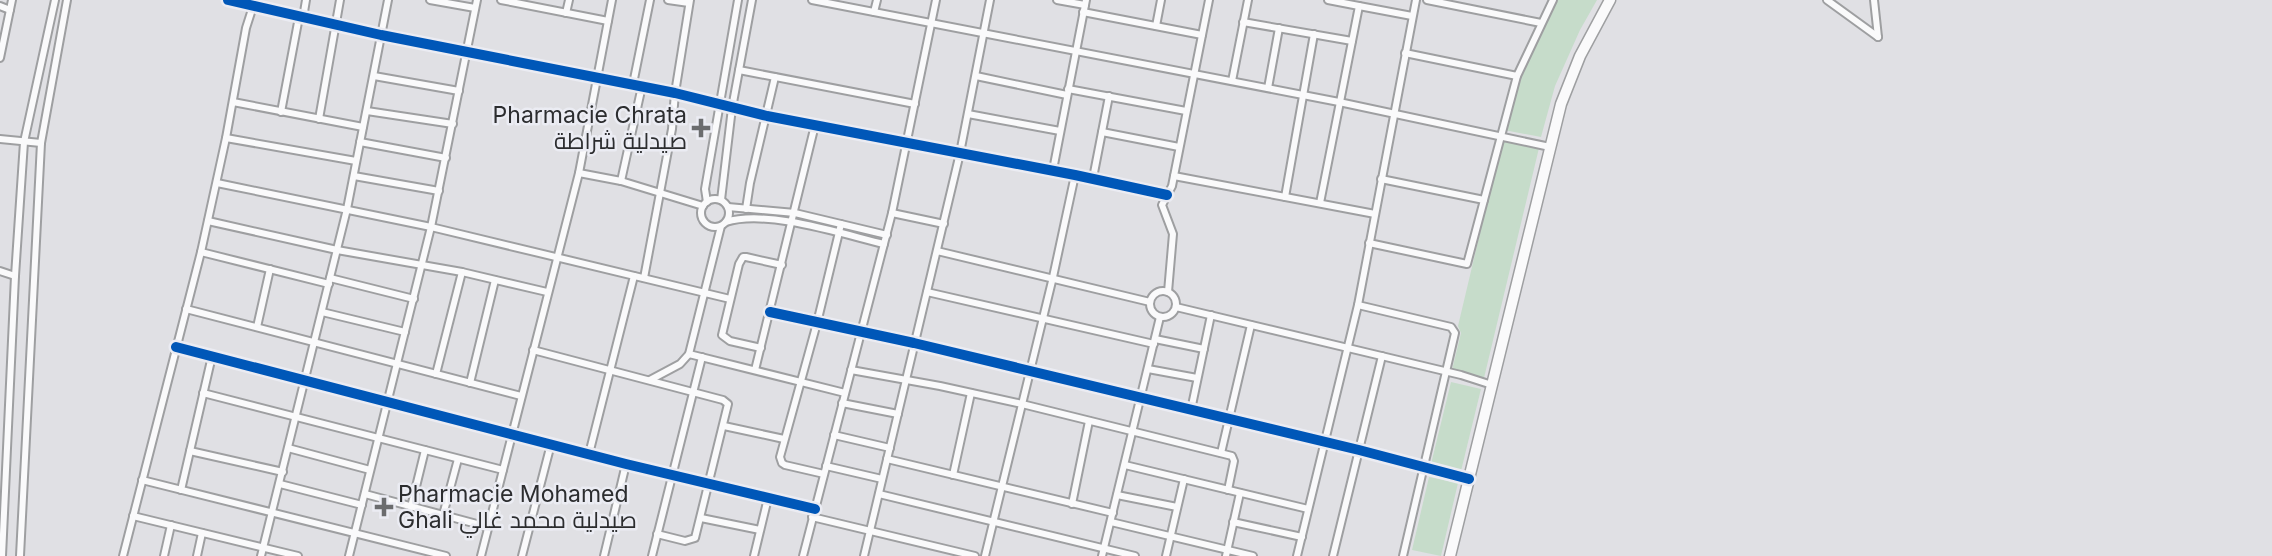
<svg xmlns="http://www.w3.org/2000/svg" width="2272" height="556" viewBox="0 0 2272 556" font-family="Inter,Cairo,sans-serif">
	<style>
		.green { fill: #c6dcca }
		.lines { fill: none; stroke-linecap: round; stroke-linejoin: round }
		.street-casing { stroke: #9e9fa1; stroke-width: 10 }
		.secondary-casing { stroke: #9e9fa1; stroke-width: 13 }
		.street { stroke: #fafafb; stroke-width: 6 }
		.secondary { stroke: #fafafb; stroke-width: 10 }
		.cycleway-casing { stroke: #ebecf3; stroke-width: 15 }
		.cycleway { stroke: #0057b8; stroke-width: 10 }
		.poi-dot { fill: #6b6c6e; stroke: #ebecf3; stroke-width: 2.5 }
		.labels { text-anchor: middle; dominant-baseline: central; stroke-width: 5; stroke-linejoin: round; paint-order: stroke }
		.poi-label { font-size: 23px; fill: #2c2d2f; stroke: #ebecf3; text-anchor: end }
	</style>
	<rect width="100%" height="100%" fill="#e0e0e4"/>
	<g class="green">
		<path d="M 1557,0 L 1597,0 L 1580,30 L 1555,86 L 1541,137 L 1504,130 C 1518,85 1534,41 1557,0 Z"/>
		<path d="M 1502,140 L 1539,148 L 1484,378 L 1452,370 L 1461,333 L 1458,326 Z"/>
		<path d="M 1451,382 L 1481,389 L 1461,471 L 1431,464 Z"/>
		<path d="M 1429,477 L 1458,483 L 1441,556 L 1412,550 Z"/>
	</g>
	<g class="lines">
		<defs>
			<g id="street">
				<path d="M 228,0 L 381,35 L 675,93 L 767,116 L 1075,175 L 1167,195"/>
				<path d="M 430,0 L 475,8"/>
				<path d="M 501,0 L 608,21"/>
				<path d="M 668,0 L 689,3"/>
				<path d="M 812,0 L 1339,102 L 1550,147"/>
				<path d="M 1057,0 L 1085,5"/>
				<path d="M 1427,0 L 1541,23"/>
				<path d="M 1827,0 L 1878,37"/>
				<path d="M 1874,0 L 1878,37"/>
				<path d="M 0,6 L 10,10"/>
				<path d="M 1359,6 L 1412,16"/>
				<path d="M 874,12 L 877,0"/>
				<path d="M 1083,12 L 1202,35"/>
				<path d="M 566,13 L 569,0"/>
				<path d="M 303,18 L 306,0"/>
				<path d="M 1243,22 L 1352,41"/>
				<path d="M 1156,26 L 1161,0"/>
				<path d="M 1405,53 L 1517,76"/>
				<path d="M 0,58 L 12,0"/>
				<path d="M 739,70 L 915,104"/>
				<path d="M 374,76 L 459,91"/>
				<path d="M 976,76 L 1067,95"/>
				<path d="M 1232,81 L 1248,0"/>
				<path d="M 633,84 L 650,0"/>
				<path d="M 1268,88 L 1279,28"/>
				<path d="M 1068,89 L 1186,111"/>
				<path d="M 233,102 L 363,127"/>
				<path d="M 367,111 L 453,124"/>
				<path d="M 281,112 L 299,17"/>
				<path d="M 968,114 L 1060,131"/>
				<path d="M 319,119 L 340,0"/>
				<path d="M 1102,132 L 1179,147"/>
				<path d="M 226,138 L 356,161"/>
				<path d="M 0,139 L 41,143"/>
				<path d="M 360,142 L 446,158"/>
				<path d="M 1053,170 L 1086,0"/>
				<path d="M 579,173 L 621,181 L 703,206"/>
				<path d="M 354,176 L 439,191"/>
				<path d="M 1174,176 L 1375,214"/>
				<path d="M 1093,178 L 1109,96"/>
				<path d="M 1381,179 L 1484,200"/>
				<path d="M 621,181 L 642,86"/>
				<path d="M 217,183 L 431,227 L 730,299"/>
				<path d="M 1285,197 L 1314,34"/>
				<circle cx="715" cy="213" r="14"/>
				<path d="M 721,200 L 732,108 L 752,0"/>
				<path d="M 707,202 L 705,189 L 738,0"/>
				<path d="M 1320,203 L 1359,6 L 1328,0"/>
				<path d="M 728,207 L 795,213 L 887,235"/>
				<path d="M 746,209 L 750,183 L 775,77"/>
				<path d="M 892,213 L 944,224"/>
				<path d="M 208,221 L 337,250 L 462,272 L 547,292"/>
				<path d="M 726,222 C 767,209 842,234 884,244"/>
				<path d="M 1369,243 L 1467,264 L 1517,76 L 1553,0"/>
				<path d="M 937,251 L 1150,302"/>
				<path d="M 201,252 L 329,284"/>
				<path d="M 0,271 L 15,276"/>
				<path d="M 330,278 L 414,299"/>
				<path d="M 644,278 L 672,129 L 675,93 L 690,0"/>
				<circle cx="1163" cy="304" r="13"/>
				<path d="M 927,292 L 1154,344"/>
				<path d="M 1168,292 L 1173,234 L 1162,205 L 1172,186 L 1209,0"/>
				<path d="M 1358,305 L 1451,327 L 1455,333 L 1403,556"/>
				<path d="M 1176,307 L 1461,375 L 1492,385"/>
				<path d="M 186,309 L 521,396"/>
				<path d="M 322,312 L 405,332"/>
				<path d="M 770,312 L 914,343 L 1359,450 L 1469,479"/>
				<path d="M 257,327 L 270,269"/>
				<path d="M 1155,339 L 1204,349"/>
				<path d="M 176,347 L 626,464 L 815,509"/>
				<path d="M 761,348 L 730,341 L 722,335 L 739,264 L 743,257 L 746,257 L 782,265"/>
				<path d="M 533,350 L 723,400 L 728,404 L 695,538 L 685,541 L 657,534"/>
				<path d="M 689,354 L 845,393"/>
				<path d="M 1148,369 L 1197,378"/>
				<path d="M 755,370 L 815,125"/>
				<path d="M 851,370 L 940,386 L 1022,404 L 1232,456 L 1234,461 L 1228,490"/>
				<path d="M 436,374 L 462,272"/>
				<path d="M 650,380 L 680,364 L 689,354 L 721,226"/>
				<path d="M 470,383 L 495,280"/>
				<path d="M 203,393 L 503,470"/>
				<path d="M 842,403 L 898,414"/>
				<path d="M 1191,410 L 1211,315"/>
				<path d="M 724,426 L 784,439"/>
				<path d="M 834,435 L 890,448"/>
				<path d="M 288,448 L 370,470"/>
				<path d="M 190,451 L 283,472"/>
				<path d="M 1221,453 L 1251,325"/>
				<path d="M 589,454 L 634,276"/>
				<path d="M 887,459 L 1113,513"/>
				<path d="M 1125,465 L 1308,509"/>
				<path d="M 826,466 L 882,479"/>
				<path d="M 824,474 L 785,465 L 782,463 L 780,457 L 817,323 L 841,224"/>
				<path d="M 953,475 L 971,393"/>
				<path d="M 142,480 L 446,556"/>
				<path d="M 280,484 L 362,505"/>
				<path d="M 181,490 L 212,356"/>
				<path d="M 365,494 L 488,527"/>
				<path d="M 879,494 L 1135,556"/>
				<path d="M 1117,495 L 1177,507"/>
				<path d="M 1072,504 L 1089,421"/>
				<path d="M 411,507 L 425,450"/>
				<path d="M 443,515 L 458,459"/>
				<path d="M 133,516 L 298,556"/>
				<path d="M 812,517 L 975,556"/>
				<path d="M 701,518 L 760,530"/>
				<path d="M 1111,522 L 1253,556"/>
				<path d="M 1233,522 L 1302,537"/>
				<path d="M 2,556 L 15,276 L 24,142 L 55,0"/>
				<path d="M 20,556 L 41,143 L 67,0"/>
				<path d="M 123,556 L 201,252 L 226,138 L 246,28 L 255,0"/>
				<path d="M 164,556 L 171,525"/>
				<path d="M 197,556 L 202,533"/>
				<path d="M 261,556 L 347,209 L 388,0"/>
				<path d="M 349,556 L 431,227 L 477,0"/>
				<path d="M 481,556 L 579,173 L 612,0"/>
				<path d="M 522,556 L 551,444"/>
				<path d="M 604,556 L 626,464"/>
				<path d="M 652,556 L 702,357"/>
				<path d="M 754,556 L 768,498"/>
				<path d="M 803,556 L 892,213 L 936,0"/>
				<path d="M 864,556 L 960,153 L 990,0"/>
				<path d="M 985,556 L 1053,277 L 1075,175"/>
				<path d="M 1102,556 L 1160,317"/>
				<path d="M 1166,556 L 1184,479"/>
				<path d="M 1226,556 L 1240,493"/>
				<path d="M 1297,556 L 1358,305 L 1416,0"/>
				<path d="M 1333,556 L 1382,356"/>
			</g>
			<path id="secondary" d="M 1450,556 L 1561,104 L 1580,56 L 1610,0"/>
		</defs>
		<use href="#street" class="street-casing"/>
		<use href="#secondary" class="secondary-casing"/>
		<use href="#street" class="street"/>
		<use href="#secondary" class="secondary"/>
		<defs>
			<g id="cycleway">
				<path d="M 228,0 L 381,35 L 675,93 L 767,116 L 1075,175 L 1167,195"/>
				<path d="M 770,312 L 914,343 L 1359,450 L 1469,479"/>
				<path d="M 176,347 L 626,464 L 815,509"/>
			</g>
		</defs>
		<use href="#cycleway" class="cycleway-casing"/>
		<use href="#cycleway" class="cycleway"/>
	</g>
	<g class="poi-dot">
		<path d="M697.5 117.5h7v7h7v7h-7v7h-7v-7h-7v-7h7z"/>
		<path d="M380.5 496.5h7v7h7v7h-7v7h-7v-7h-7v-7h7z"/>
	</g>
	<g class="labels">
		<g class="poi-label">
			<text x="687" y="115">Pharmacie Chrata<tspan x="687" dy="26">صيدلية شراطة</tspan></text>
			<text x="398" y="494" text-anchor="start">Pharmacie Mohamed<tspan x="398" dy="26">Ghali صيدلية محمد غالي</tspan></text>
		</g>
	</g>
</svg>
